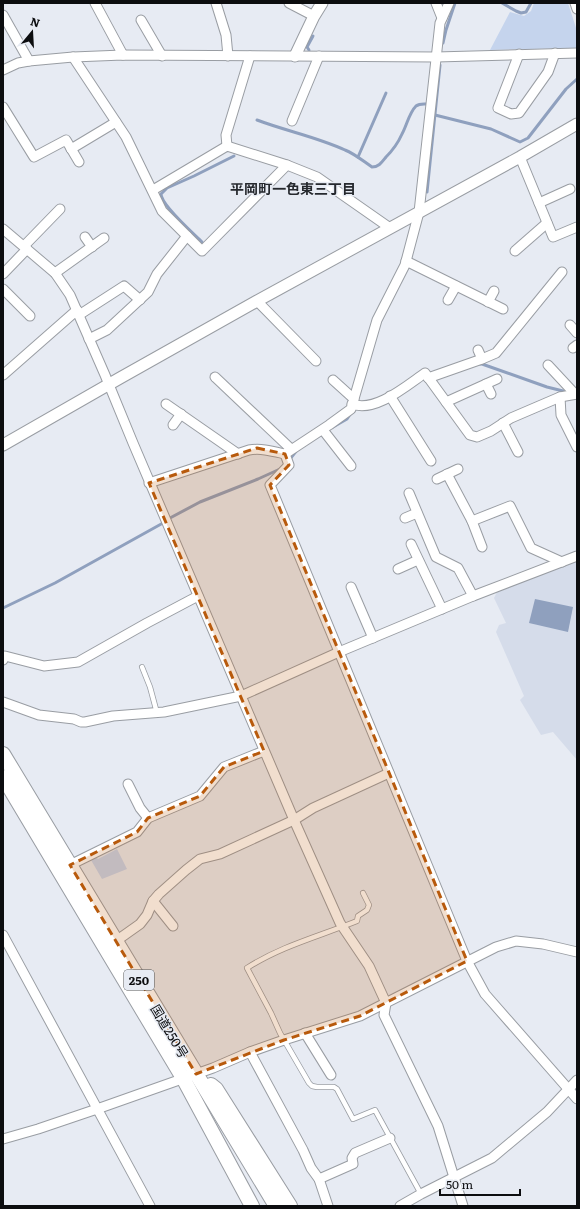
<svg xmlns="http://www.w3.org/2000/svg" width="580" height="1209" viewBox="0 0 580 1209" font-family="Literata,'Noto Sans JP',serif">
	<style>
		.built { fill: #d5dcea }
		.green { fill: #c5d4ed }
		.water { fill: #8fa0be }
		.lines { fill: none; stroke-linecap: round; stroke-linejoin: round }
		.stream { stroke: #8fa0be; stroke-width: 3 }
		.service-casing { stroke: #999da3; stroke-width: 6 }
		.minor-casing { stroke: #999da3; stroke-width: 11 }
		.tertiary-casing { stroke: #999da3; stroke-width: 13 }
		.trunk-casing { stroke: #999da3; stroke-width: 16 }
		.service { stroke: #fff; stroke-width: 4.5 }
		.minor { stroke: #fff; stroke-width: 9 }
		.tertiary { stroke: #fff; stroke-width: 11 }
		.trunk { stroke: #fff; stroke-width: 14 }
		.marked { fill: #b85a0c; fill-opacity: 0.2; stroke: #b85a0c; stroke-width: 3; stroke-dasharray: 8 5; stroke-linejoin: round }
		.labels { text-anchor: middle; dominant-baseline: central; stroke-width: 3; stroke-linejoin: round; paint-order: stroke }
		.shield { fill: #e7ebf3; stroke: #4e5053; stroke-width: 1 }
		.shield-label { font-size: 12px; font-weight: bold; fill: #0c0d0f }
		.street-label { font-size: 13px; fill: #0c0d0f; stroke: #e7ebf3 }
		.neighbourhood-label { font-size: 14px; font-weight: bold; fill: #26292e; stroke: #e7ebf3 }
	</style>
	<rect width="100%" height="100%" fill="#e7ebf3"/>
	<path class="built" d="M 577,560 L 577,760 L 553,732 L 541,735 L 520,700 L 524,696 L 496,632 L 499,625 L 506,623 L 494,598 L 497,592 Z"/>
	<g class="green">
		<path d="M 534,3 L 568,3 L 577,31 L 577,48 L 490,50 L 510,12 L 524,16 L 531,11 Z"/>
		<path d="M 117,849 L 127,869 L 102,879 L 91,860 L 96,857 L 98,859 Z"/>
	</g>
	<path class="water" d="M 535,599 L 573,607 L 568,632 L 529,623 Z"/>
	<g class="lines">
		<g class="stream">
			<path d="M 502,3 L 516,11 L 521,13 L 526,12 L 531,3"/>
			<path d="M 443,43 L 446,30 L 455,3"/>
			<path d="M 309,50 L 307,47 L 313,36"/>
			<path d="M 435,115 L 491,129 L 520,142 L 528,138 L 566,89 L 577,79"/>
			<path d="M 257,120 C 286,131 317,137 345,150 C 355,154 363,161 372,167 C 379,167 382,162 386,157 C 393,150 398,143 402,134 C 407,125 409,113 416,106 C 420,103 424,104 428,104"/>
			<path d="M 358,157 L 386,93"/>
			<path d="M 427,192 L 440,65"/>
			<path d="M 202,242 C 193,233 161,205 161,194 L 167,188 L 194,176 L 234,156"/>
			<path d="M 480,364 L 482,364 L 547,387 L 563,391"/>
			<path d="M 333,427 L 347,419 L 351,413"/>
			<path d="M 290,459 L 297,450"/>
			<path d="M 170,518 L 200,502 L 258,479 L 280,469"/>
			<path d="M 3,608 L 55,583 L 163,523"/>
		</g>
		<defs>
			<g id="service">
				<path d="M 142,667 L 150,687 L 157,713"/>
				<path d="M 363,893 L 369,905 L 367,910 L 358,916 L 357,921 C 320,936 281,946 247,968 L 271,1013 L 280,1033 L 309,1083 L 312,1086 L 317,1087 L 334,1087 L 337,1089 L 353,1119 L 375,1110 L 421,1194"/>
			</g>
			<g id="minor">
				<path d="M 95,3 L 123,55"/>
				<path d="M 216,3 L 226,35 L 228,56"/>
				<path d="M 289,3 L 314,16"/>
				<path d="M 436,3 L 442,18"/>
				<path d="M 575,3 L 577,9"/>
				<path d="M 3,15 L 29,61"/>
				<path d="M 141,20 L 162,56"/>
				<path d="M 519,54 L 498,108 L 511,114 L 519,113 L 548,72 L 555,53"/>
				<path d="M 73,57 L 126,137 L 162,211 L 202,251 L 287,165"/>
				<path d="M 3,70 L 18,63 L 29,61 L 73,57 L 123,55 L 436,57 L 577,53"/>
				<path d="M 3,107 L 34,157 L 66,140 L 79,162"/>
				<path d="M 292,121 L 319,56"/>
				<path d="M 227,146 L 226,135 L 250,56"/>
				<path d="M 71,149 L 116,122"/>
				<path d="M 520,157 L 553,237 L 577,227"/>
				<path d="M 153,190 L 227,146 L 287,165 L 317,177 L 390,228"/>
				<path d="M 539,203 L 570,189"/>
				<path d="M 3,229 L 55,273 L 70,295 L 105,375 L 133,443 L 294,820 L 340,923 L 369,966 L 386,1003 L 384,1015 L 438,1126 L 463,1206"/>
				<path d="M 85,237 L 92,247"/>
				<path d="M 24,246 L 60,209"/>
				<path d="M 515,251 L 547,223"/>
				<path d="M 406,261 L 503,309"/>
				<path d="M 55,273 L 104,238"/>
				<path d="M 3,274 L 27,249"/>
				<path d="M 3,289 L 30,316"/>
				<path d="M 448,300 L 456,286"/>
				<path d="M 257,301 L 316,361"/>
				<path d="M 488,302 L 494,291"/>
				<path d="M 79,315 L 124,286 L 140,300"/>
				<path d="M 570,325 L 577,333"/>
				<path d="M 89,339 L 107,330 L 148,292 L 157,274 L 187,236"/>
				<path d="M 573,348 L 577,345"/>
				<path d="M 478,350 L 482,359"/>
				<path d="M 548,365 L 575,394"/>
				<path d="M 3,375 L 77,310"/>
				<path d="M 215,377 L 291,449"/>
				<path d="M 428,378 L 482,359 L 496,353 L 562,272"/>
				<path d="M 333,380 L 354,399"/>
				<path d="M 486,384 L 491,394"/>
				<path d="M 390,396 L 431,461"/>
				<path d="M 560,397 L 561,415 L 577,447"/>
				<path d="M 446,402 L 497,379"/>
				<path d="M 166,404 L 238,454"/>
				<path d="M 352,404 C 375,413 406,386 425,373 L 470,435 L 477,437 L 491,431 L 511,418 L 560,397 L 577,394"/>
				<path d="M 503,423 L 518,452"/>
				<path d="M 173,425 L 181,414"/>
				<path d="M 323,430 L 351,466"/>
				<path d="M 285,454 L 289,465 L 270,485 L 467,961 L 485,994 L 577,1099"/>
				<path d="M 447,474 L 472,521 L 482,547"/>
				<path d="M 437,479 L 458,469"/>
				<path d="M 149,483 L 249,450 C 261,448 272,451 285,454 L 329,425 L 351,409 L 377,320 L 405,265 L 419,212 L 440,23 L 449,3"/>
				<path d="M 409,493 L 436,557 L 458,568 L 473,596"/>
				<path d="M 405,518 L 417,513"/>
				<path d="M 472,521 L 510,506 L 531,548 L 562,562"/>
				<path d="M 411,544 L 442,609"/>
				<path d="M 398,569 L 418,560"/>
				<path d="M 351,587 L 373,638"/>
				<path d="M 3,660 L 5,656 L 44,666 L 78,662 L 147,623 L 198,596"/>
				<path d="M 3,702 L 39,715 L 74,719 L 81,722 L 85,722 L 113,716 L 164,712 L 241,696 L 339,652 L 473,596 L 577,556"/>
				<path d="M 128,784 L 140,808 L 148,818"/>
				<path d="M 70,865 L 137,832 L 148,818 L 200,796 L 224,767 L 264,751"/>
				<path d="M 153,901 L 173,926"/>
				<path d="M 3,935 L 150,1206"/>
				<path d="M 116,941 L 140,924 L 147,915 L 153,901 L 159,894 L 186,870 L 200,859 L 220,854 L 294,820 L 313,808 L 389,773"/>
				<path d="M 305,1033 L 331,1075"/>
				<path d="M 250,1052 L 303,1150 L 311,1168 L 319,1179 L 328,1206"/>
				<path d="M 3,1139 L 38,1129 L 97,1109 L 213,1068 L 250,1052 L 284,1040 L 360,1016 L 496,947 L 516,941 L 543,944 L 577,952"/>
				<path d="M 319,1179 L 353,1164 L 352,1158 L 355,1153 L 390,1138"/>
				<path d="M 400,1206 L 421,1194 L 492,1158 L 547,1112 L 577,1080"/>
			</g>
			<g id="tertiary">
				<path d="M 295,56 L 314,16 L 322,3"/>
				<path d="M 3,445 L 120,378 L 257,301 L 520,157 L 577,124"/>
			</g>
			<g id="trunk">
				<path d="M 3,754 L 276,1206"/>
				<path d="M 3,777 L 183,1078 L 252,1206"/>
				<path d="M 211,1085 L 216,1089 L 290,1206"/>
			</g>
		</defs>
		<use href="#service" class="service-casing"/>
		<use href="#minor" class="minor-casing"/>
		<use href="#tertiary" class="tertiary-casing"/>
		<use href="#trunk" class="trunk-casing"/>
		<use href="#service" class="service"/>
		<use href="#minor" class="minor"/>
		<use href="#tertiary" class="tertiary"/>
		<use href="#trunk" class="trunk"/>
	</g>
	<path class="marked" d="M 257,448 L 285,454 L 289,465 L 270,485 L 467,961 L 360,1016 L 284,1040 L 196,1074 L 70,865 L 137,832 L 148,818 L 200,796 L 224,767 L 264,751 L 149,483 Z"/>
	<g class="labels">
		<rect class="shield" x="124" y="970" width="30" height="20" rx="3"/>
		<g class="shield-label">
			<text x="139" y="980">250</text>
		</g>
		<g class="street-label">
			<text transform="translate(170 1031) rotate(59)">国道250号</text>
		</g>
		<g class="neighbourhood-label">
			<text x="293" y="188">平岡町一色東三丁目</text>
		</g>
	</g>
	<rect width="580" height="1209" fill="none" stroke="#0c0d0f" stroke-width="8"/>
	<g transform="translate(32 32) rotate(18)" stroke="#e7ebf3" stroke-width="3" paint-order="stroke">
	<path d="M0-3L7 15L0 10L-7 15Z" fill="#0c0d0f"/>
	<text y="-6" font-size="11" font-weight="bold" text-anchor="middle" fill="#0c0d0f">N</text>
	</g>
	<path d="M440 1189v6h80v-6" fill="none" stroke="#0c0d0f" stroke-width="2"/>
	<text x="446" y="1189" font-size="12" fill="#0c0d0f" stroke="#e7ebf3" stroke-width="3" paint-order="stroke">50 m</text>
</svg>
